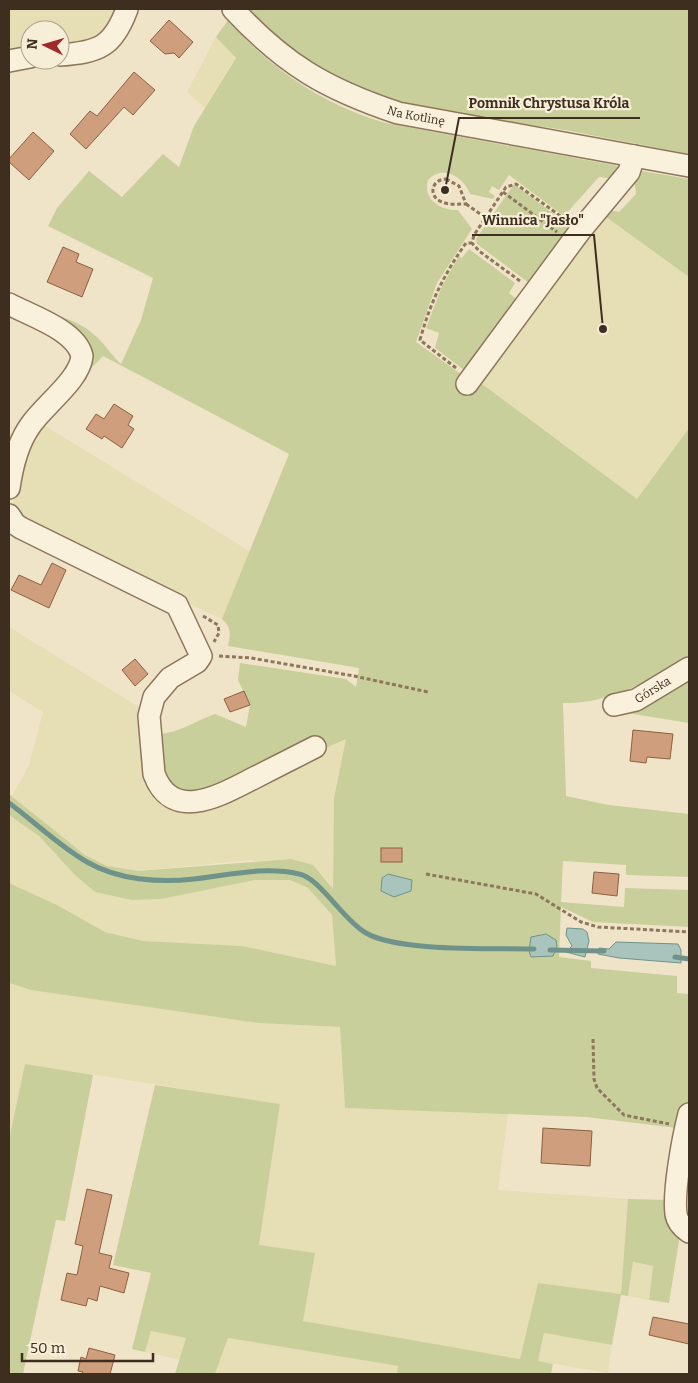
<svg xmlns="http://www.w3.org/2000/svg" width="698" height="1383" viewBox="0 0 698 1383" font-family="Bitter,serif">
	<style>
		.farmland { fill: #e6deb5 }
		.green { fill: #c9cf9b }
		.water { fill: #a9c4bc; stroke: #6f938a }
		.lines { fill: none; stroke-linecap: round; stroke-linejoin: round }
		.stream { stroke: #6f938a; stroke-width: 5 }
		.building { fill: #cf9f7d; stroke: #8d5f41 }
		.minor-casing { stroke: #8d765c; stroke-width: 24 }
		.path { stroke: #8d765c; stroke-width: 3; stroke-dasharray: 4 2.5; stroke-linecap: butt }
		.minor { stroke: #faf1dc; stroke-width: 21 }
		.labels { text-anchor: middle; dominant-baseline: central; stroke-width: 4.5; stroke-linejoin: round; paint-order: stroke }
		.street-label { font-size: 12px; fill: #3d2e20; stroke: #f7eed8 }
		.leader { fill: none; stroke: #3d2e20; stroke-width: 2 }
		.callout-dot { fill: #3d2e20; stroke: #f7eed8; stroke-width: 2 }
		.callout-label { font-size: 14px; text-anchor: middle; font-weight: bold; fill: #3d2e20; stroke: #f7eed8; stroke-width: 4.5; stroke-linejoin: round; paint-order: stroke }
	</style>
	<rect width="100%" height="100%" fill="#f0e4c8"/>
	<g class="farmland">
		<path d="M 9,9 L 119,9 L 106,36 L 60,48 L 60,30 L 30,30 L 30,51 L 9,54 Z"/>
		<path d="M 216,37 L 236,57 L 205,108 L 187,92 Z"/>
		<path d="M 602,213 L 689,277 L 689,428 L 637,499 L 478,381 Z"/>
		<path d="M 42,424 L 251,552 L 222,619 L 94,559 L 13,511 L 15,486 Z"/>
		<path d="M 9,627 L 142,709 L 147,767 L 256,779 L 346,738 L 334,798 L 333,891 L 326,879 L 251,860 L 138,871 L 107,866 L 85,855 L 54,831 L 12,796 L 29,765 L 43,712 L 9,691 Z"/>
		<path d="M 9,815 L 39,836 L 74,874 L 132,900 L 160,899 L 255,880 L 290,880 L 308,888 L 332,915 L 336,966 L 242,946 L 143,941 L 105,932 L 57,905 L 9,883 Z"/>
		<path d="M 9,983 L 32,990 L 258,1023 L 340,1027 L 345,1108 L 508,1114 L 498,1190 L 628,1199 L 621,1295 L 538,1283 L 520,1359 L 302,1321 L 259,1245 L 280,1104 L 25,1064 L 9,1140 Z"/>
		<path d="M 633,1262 L 653,1266 L 649,1300 L 628,1296 Z"/>
		<path d="M 151,1331 L 186,1338 L 180,1360 L 145,1352 Z"/>
		<path d="M 544,1333 L 612,1345 L 608,1373 L 538,1361 Z"/>
		<path d="M 228,1338 L 399,1366 L 397,1374 L 215,1374 Z"/>
	</g>
	<g class="green">
		<path d="M 247,9 L 689,9 L 689,154 L 565,130 L 453,114 L 389,101 L 344,85 L 279,41 Z"/>
		<path d="M 228,20 C 269,68 325,106 386,123 L 624,167 L 615,179 L 599,177 L 564,216 L 509,175 L 499,190 L 492,186 L 489,192 L 495,196 L 493,199 L 470,194 C 464,177 442,164 428,180 C 422,200 442,211 458,210 L 472,229 L 437,283 L 416,342 L 465,377 L 462,382 L 467,389 L 470,388 L 602,211 L 605,209 L 619,212 L 636,194 L 635,185 L 628,182 L 636,170 L 689,179 L 689,277 L 602,214 L 478,381 L 637,499 L 689,428 L 689,655 C 654,679 607,705 563,703 L 566,796 L 609,805 L 689,814 L 689,877 L 626,875 L 626,865 L 563,861 L 561,902 L 624,907 L 625,888 L 689,890 L 689,927 L 593,922 L 561,907 L 559,957 L 591,961 L 591,968 L 677,976 L 677,993 L 689,994 L 689,1099 L 677,1128 L 586,1117 L 345,1108 L 340,1027 L 258,1023 L 31,990 L 9,983 L 9,883 L 57,905 L 105,932 L 143,941 L 242,946 L 336,966 L 332,915 L 308,888 L 290,880 L 255,880 L 161,899 L 132,900 L 95,892 L 74,874 L 39,836 L 9,815 L 9,794 L 85,855 L 107,866 L 138,871 L 291,859 L 313,865 L 333,889 L 334,798 L 346,739 L 323,749 L 318,744 L 204,795 L 181,793 L 166,787 L 155,764 L 155,729 L 160,734 C 179,733 197,720 215,714 L 246,727 L 250,705 L 238,680 L 240,663 L 346,679 L 356,687 L 359,668 L 228,646 C 231,634 231,627 222,619 L 289,454 L 103,356 L 70,390 C 71,382 82,377 85,368 C 98,337 60,325 38,314 C 59,313 83,323 98,338 C 106,346 113,357 121,364 L 141,320 L 153,278 L 48,226 L 57,208 L 89,171 L 122,197 L 163,154 L 179,167 L 194,126 L 236,58 L 216,37 Z"/>
		<path d="M 514,184 L 575,230 L 529,283 L 477,244 L 476,239 Z"/>
		<path d="M 469,249 L 515,283 L 509,293 L 521,303 L 468,373 L 435,348 L 439,333 L 426,328 L 442,286 L 459,256 L 462,258 Z"/>
		<path d="M 689,678 L 689,723 L 621,712 Z"/>
		<path d="M 25,1064 L 93,1075 L 65,1221 L 56,1220 L 23,1374 L 9,1374 L 9,1140 Z"/>
		<path d="M 155,1085 L 280,1104 L 259,1245 L 315,1253 L 303,1321 L 520,1359 L 538,1283 L 621,1294 L 628,1199 L 670,1200 L 680,1235 L 669,1303 L 649,1300 L 653,1266 L 633,1262 L 628,1296 L 621,1295 L 612,1345 L 544,1333 L 538,1361 L 553,1364 L 551,1374 L 397,1374 L 398,1366 L 228,1338 L 215,1374 L 175,1374 L 186,1338 L 151,1331 L 145,1352 L 132,1349 L 151,1273 L 113,1265 Z"/>
	</g>
	<g class="water">
		<path d="M 388,874 L 412,880 L 411,891 L 394,897 L 381,891 L 382,878 Z"/>
		<path d="M 567,928 L 583,929 L 587,932 L 589,941 L 585,957 L 566,952 L 572,946 L 566,935 Z"/>
		<path d="M 546,934 L 556,940 L 557,946 L 553,956 L 531,957 L 529,951 L 531,937 Z"/>
		<path d="M 616,942 L 678,944 L 681,950 L 681,963 L 619,958 L 598,954 L 599,948 L 609,949 Z"/>
	</g>
	<g class="lines">
		<g class="stream">
			<path d="M 9,803 C 35,822 59,846 87,862 C 118,880 159,883 194,879 C 228,875 265,866 299,874 C 320,878 342,919 366,933 C 398,952 494,948 534,949"/>
			<path d="M 550,950 L 604,951"/>
			<path d="M 675,957 L 689,959"/>
		</g>
	</g>
	<g class="building">
		<path d="M 169,20 L 193,42 L 179,58 L 174,53 L 165,54 L 150,41 Z"/>
		<path d="M 134,72 L 155,90 L 133,115 L 124,107 L 86,149 L 70,134 L 90,111 L 97,116 Z"/>
		<path d="M 33,132 L 54,151 L 29,180 L 9,162 L 9,159 Z"/>
		<path d="M 63,247 L 79,254 L 76,262 L 93,269 L 82,297 L 47,282 Z"/>
		<path d="M 114,404 L 133,416 L 128,425 L 134,429 L 122,448 L 104,436 L 102,439 L 86,429 L 96,414 L 104,419 Z"/>
		<path d="M 52,563 L 66,570 L 49,608 L 11,590 L 19,575 L 41,585 Z"/>
		<path d="M 135,659 L 148,674 L 135,686 L 122,670 Z"/>
		<path d="M 244,691 L 250,705 L 230,712 L 224,699 Z"/>
		<path d="M 633,730 L 673,734 L 670,759 L 647,757 L 646,763 L 630,761 Z"/>
		<rect x="381" y="848" width="21" height="14"/>
		<path d="M 594,872 L 619,874 L 617,896 L 592,893 Z"/>
		<path d="M 543,1128 L 592,1131 L 590,1166 L 541,1163 Z"/>
		<path d="M 87,1189 L 112,1195 L 99,1253 L 112,1256 L 109,1268 L 129,1273 L 124,1293 L 100,1286 L 97,1301 L 88,1298 L 86,1306 L 61,1300 L 67,1273 L 77,1275 L 83,1246 L 75,1244 Z"/>
		<path d="M 653,1317 L 689,1324 L 689,1344 L 649,1335 Z"/>
		<path d="M 89,1348 L 115,1355 L 110,1374 L 82,1374 L 83,1372 L 78,1371 L 81,1357 L 86,1359 Z"/>
	</g>
	<g class="lines">
		<defs>
			<g id="minor">
				<path id="s1" d="M 233,9 C 285,65 326,89 398,113 L 689,166"/>
				<path d="M 60,55 C 99,52 113,47 127,9"/>
				<path d="M 9,61 L 30,57"/>
				<path d="M 9,304 C 31,316 76,330 82,356 C 80,380 44,405 30,426 C 18,443 12,467 9,488"/>
				<path d="M 467,384 L 580,231 L 629,172 L 634,156"/>
				<path d="M 9,515 L 15,524 L 21,528 L 177,605 L 201,656 L 197,662 L 170,678 L 154,697 L 149,716 L 154,774 C 173,825 224,793 256,777 C 276,767 295,757 315,747"/>
				<path id="s2" d="M 614,705 L 636,700 L 689,668"/>
				<path d="M 689,1114 C 683,1137 673,1191 676,1214 C 677,1222 682,1227 689,1232"/>
			</g>
		</defs>
		<use href="#minor" class="minor-casing"/>
		<g class="path">
			<path d="M 446,179 L 459,186 L 466,204 C 458,204 449,205 442,202 C 427,196 432,179 446,179 Z"/>
			<path d="M 503,192 L 557,232"/>
			<path d="M 466,204 L 486,218"/>
			<path d="M 520,281 L 479,251 L 472,243 L 474,235 L 506,187 L 516,184 L 566,220"/>
			<path d="M 456,368 L 420,340 C 430,303 444,274 466,243 L 472,243"/>
			<path d="M 203,616 L 218,625 L 219,633 L 214,642"/>
			<path d="M 219,656 L 251,658 L 354,676 L 428,692"/>
			<path d="M 426,874 L 536,894 L 581,922 L 598,927 L 689,932"/>
			<path d="M 593,1039 L 594,1079 L 597,1088 L 624,1115 L 669,1124"/>
		</g>
		<use href="#minor" class="minor"/>
	</g>
	<g class="labels">
		<g class="street-label">
			<text stroke="none"><textPath href="#s1" startOffset="216">Na Kotlinę</textPath></text>
			<text stroke="none"><textPath href="#s2" startOffset="42">Górska</textPath></text>
		</g>
	</g>
	<path class="leader" d="M445 190L459 118H640M603 329L594 235H472"/>
	<g class="callout-dot">
		<circle cx="445" cy="190" r="5"/>
		<circle cx="603" cy="329" r="5"/>
	</g>
	<g class="callout-label">
		<text x="549" y="108">Pomnik Chrystusa Króla</text>
		<text x="533" y="225">Winnica "Jasło"</text>
	</g>
	<rect width="698" height="1383" fill="none" stroke="#3d2e20" stroke-width="20"/>
	<g transform="translate(45 45) rotate(275)"><circle r="24" fill="#f7eed8" stroke="#ada18e"/>
	<path d="M0-4L9 19L0 12L-9 19Z" fill="#9e2a2b"/>
	<text y="-8" font-size="14" font-weight="bold" text-anchor="middle" fill="#3d2e20">N</text>
	</g>
	<path d="M22 1353v8h131v-8" fill="none" stroke="#3d2e20" stroke-width="2.5"/>
	<text x="30" y="1353" font-size="15" fill="#3d2e20" stroke="#f7eed8" stroke-width="4" paint-order="stroke">50 m</text>
</svg>
